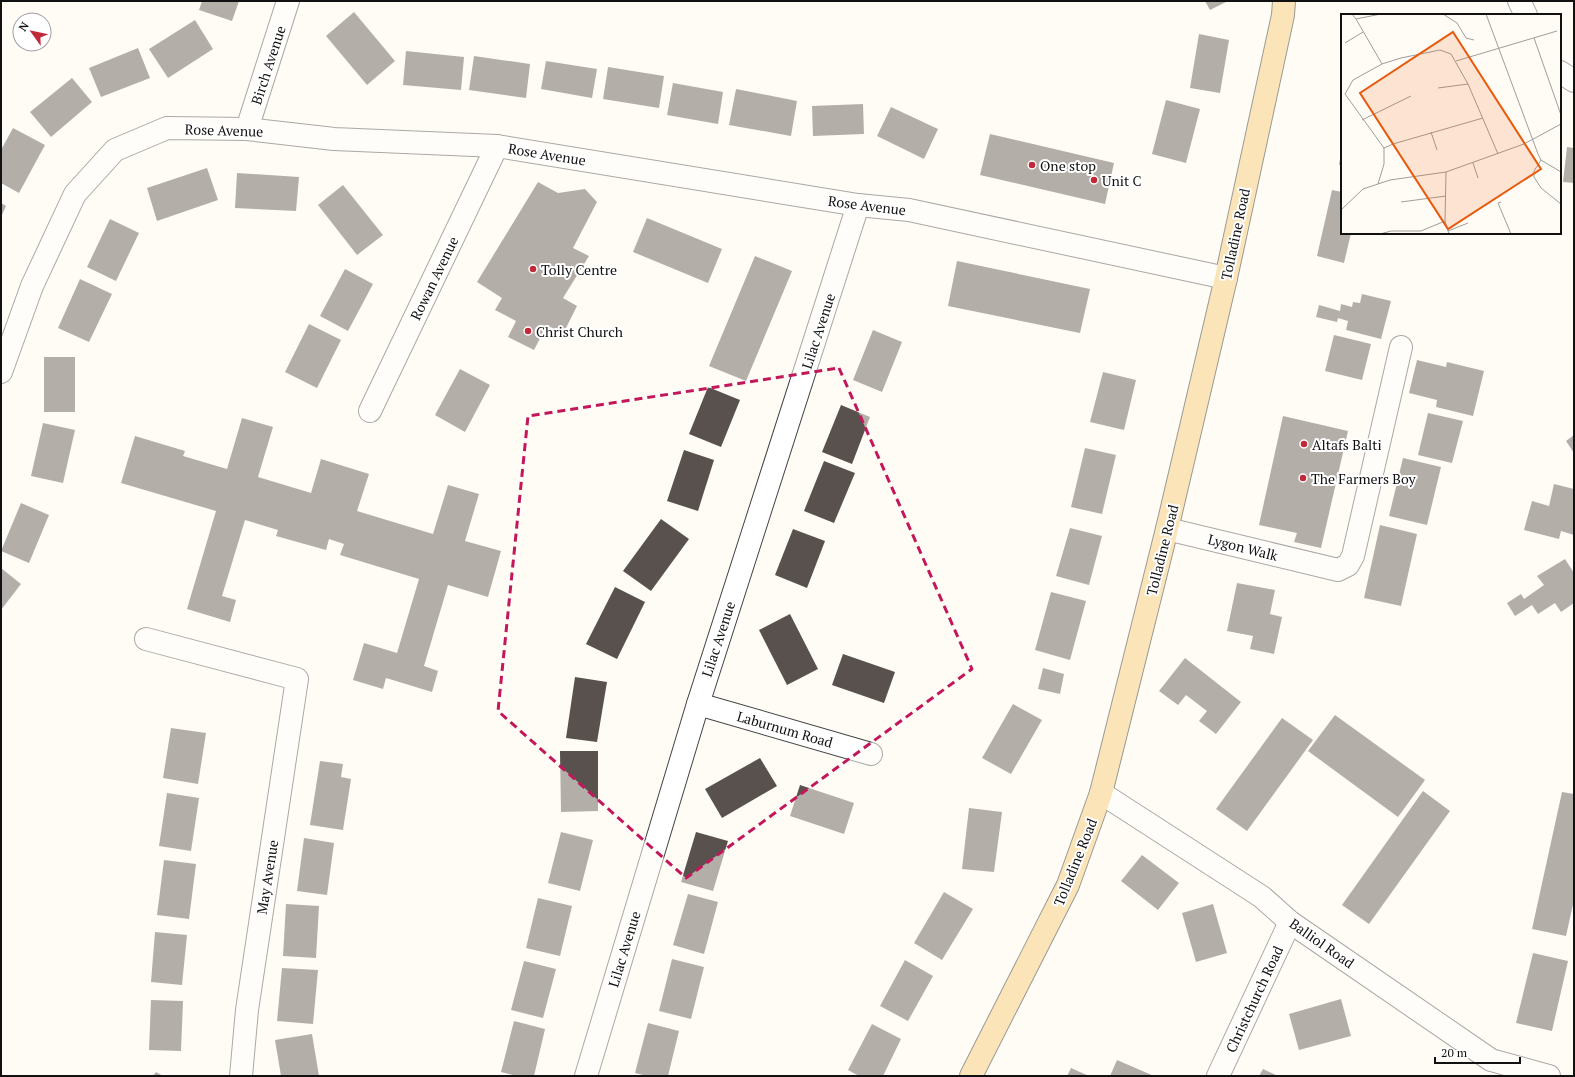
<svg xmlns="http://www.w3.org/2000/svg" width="1575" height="1077" viewBox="0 0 1575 1077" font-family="'PT Serif',serif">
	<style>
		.building { fill: #59514d }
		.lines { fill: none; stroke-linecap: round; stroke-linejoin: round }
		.minor-casing { stroke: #444; stroke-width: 24 }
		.major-casing { stroke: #222; stroke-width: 24 }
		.minor { stroke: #fff; stroke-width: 22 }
		.major { stroke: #f6cb6d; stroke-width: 22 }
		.marked { fill: none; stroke: #c2185b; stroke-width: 3; stroke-dasharray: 8 5; stroke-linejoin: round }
		.poi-dot { fill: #c1293b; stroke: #fff; stroke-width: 1.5 }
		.labels { text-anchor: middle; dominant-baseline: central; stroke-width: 4; stroke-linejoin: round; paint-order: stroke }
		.street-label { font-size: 14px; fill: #111; stroke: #fff }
		.poi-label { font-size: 14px; fill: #111; stroke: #fff; text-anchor: start }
		.inset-road { fill: none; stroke: #a09e9a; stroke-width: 1 }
		.view { fill: #e8590c; fill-opacity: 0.15; stroke: #e8590c; stroke-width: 2 }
		.inset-edge { fill: none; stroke: #111; stroke-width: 2 }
	</style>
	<rect width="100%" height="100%" fill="#fffcf5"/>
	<g class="building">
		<path d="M 202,1 L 239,1 L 232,21 L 199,10 Z"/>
		<path d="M 1205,1 L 1228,1 L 1210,10 Z"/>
		<path d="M 354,12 L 395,61 L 367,85 L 326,36 Z"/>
		<path d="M 195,20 L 213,49 L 168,78 L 149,49 Z"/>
		<path d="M 1199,34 L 1229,40 L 1220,93 L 1190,88 Z"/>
		<path d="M 138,48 L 150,78 L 101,97 L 89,68 Z"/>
		<path d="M 406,51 L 464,57 L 461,90 L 403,85 Z"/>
		<path d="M 474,56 L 530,64 L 526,98 L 469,90 Z"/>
		<path d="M 546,61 L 597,69 L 592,98 L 541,89 Z"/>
		<path d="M 608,67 L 664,76 L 659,108 L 603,99 Z"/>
		<path d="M 72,78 L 92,102 L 51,137 L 30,112 Z"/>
		<path d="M 673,83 L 723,92 L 718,124 L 667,115 Z"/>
		<path d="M 736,89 L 797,101 L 791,136 L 729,125 Z"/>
		<path d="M 1166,100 L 1200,109 L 1186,163 L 1152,154 Z"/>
		<path d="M 863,104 L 864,134 L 813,136 L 812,106 Z"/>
		<path d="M 891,107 L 938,129 L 924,159 L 877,136 Z"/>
		<path d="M 13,128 L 45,145 L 19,193 L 1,183 L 1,150 Z"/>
		<path d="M 990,134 L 1114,163 L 1105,204 L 980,175 Z"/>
		<path d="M 1567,147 L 1574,148 L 1574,183 L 1563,182 Z"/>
		<path d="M 1341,152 L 1342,152 L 1342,165 L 1339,165 Z"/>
		<path d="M 207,168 L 218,200 L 157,221 L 147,188 Z"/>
		<path d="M 237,173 L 299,177 L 296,211 L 235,208 Z"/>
		<path d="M 538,182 L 558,193 L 585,189 L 597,202 L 573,248 L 589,256 L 563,298 L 577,306 L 563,334 L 547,325 L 534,350 L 508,337 L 516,321 L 495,310 L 502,298 L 477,282 Z"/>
		<path d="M 343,185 L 383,235 L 357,255 L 318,205 Z"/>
		<path d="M 1332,190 L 1342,192 L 1342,233 L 1351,233 L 1344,263 L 1317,256 Z"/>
		<path d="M 1,203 L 6,206 L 1,217 Z"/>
		<path d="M 647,218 L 722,249 L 708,283 L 633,252 Z"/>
		<path d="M 110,219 L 139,233 L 116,281 L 87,267 Z"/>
		<path d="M 755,256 L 792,271 L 746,381 L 709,366 Z"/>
		<path d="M 957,261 L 1090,289 L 1080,333 L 948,306 Z"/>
		<path d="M 345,269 L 373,284 L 348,331 L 320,316 Z"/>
		<path d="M 80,279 L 112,294 L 89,342 L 58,328 Z"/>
		<path d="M 1362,294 L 1391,301 L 1381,339 L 1346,330 L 1348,321 L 1338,318 L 1337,322 L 1316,317 L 1319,305 L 1340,311 L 1341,304 L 1352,307 L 1353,302 L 1360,303 Z"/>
		<path d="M 309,324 L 341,340 L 317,388 L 285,372 Z"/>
		<path d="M 873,330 L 902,342 L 882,392 L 853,380 Z"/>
		<path d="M 1334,335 L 1371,344 L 1362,380 L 1325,371 Z"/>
		<rect x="44" y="357" width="31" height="55"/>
		<path d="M 1417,360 L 1446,367 L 1447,362 L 1484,371 L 1473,416 L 1436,407 L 1437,400 L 1409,393 Z"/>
		<path d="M 460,369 L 490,385 L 465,432 L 435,415 Z"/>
		<path d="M 1103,372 L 1136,380 L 1124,430 L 1090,422 Z"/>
		<path d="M 708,387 L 740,400 L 721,447 L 689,434 Z"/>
		<path d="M 841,405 L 870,417 L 852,464 L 822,452 Z"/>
		<path d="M 1428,413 L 1463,421 L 1452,463 L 1418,455 Z"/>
		<path d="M 1283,416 L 1348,431 L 1321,548 L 1294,542 L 1297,533 L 1259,525 Z"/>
		<path d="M 242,418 L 273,427 L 258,477 L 311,493 L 321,459 L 369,474 L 357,511 L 433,534 L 448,485 L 479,494 L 465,541 L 501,551 L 488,597 L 448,585 L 424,666 L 438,671 L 432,692 L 386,678 L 383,689 L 353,680 L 364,643 L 397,653 L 419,579 L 340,555 L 344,544 L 329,539 L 326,550 L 276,536 L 278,530 L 245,520 L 222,596 L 236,600 L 230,622 L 187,609 L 216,511 L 121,483 L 135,436 L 185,451 L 183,456 L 227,469 Z"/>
		<path d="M 43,423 L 75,430 L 63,483 L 31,476 Z"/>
		<path d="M 1574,435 L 1574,453 L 1566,441 Z"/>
		<path d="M 1085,448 L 1116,455 L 1102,514 L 1071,507 Z"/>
		<path d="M 684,450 L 714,460 L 698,511 L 667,501 Z"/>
		<path d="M 1403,458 L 1441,467 L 1427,525 L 1389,516 Z"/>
		<path d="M 824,461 L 855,473 L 834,523 L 804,511 Z"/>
		<path d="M 1554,484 L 1574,489 L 1574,535 L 1561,531 L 1559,539 L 1524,530 L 1532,501 L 1549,506 Z"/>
		<path d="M 21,503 L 49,515 L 29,563 L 1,551 Z"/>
		<path d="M 661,519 L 689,539 L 651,591 L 623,571 Z"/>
		<path d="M 1380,525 L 1417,534 L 1401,606 L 1364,598 Z"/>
		<path d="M 1070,528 L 1102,536 L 1089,585 L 1056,576 Z"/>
		<path d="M 793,529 L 825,541 L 807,588 L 775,575 Z"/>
		<path d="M 1565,559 L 1574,573 L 1574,603 L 1561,612 L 1555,603 L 1538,614 L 1532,605 L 1515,616 L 1507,603 L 1521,594 L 1524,599 L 1544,585 L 1537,576 Z"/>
		<path d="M 1,568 L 21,584 L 1,610 Z"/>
		<path d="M 1237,583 L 1275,590 L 1270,614 L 1282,617 L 1274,654 L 1250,649 L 1253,636 L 1227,631 Z"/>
		<path d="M 615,587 L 645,602 L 617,659 L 586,644 Z"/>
		<path d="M 1051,592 L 1086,601 L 1070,660 L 1035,650 Z"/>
		<path d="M 790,614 L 818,669 L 787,685 L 759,630 Z"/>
		<path d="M 843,654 L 895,672 L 884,703 L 832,685 Z"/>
		<path d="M 1185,658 L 1241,702 L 1216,734 L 1199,721 L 1207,711 L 1186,695 L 1178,705 L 1159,691 Z"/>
		<path d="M 1043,668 L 1064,674 L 1060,694 L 1038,689 Z"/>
		<path d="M 575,677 L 607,682 L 597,742 L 566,738 Z"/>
		<path d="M 1013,704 L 1042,720 L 1011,774 L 982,758 Z"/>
		<path d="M 1335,715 L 1425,780 L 1398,817 L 1308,751 Z"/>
		<path d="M 1282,718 L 1313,740 L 1247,831 L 1216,809 Z"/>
		<path d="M 171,728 L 206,733 L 198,784 L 163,778 Z"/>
		<path d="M 560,751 L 598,751 L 598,811 L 561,812 Z"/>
		<path d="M 760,758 L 777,786 L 722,818 L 705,789 Z"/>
		<path d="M 320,761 L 343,764 L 341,777 L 351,779 L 343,830 L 310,825 Z"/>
		<path d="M 800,785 L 854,803 L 844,834 L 790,816 Z"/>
		<path d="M 1423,791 L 1450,811 L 1369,924 L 1342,905 Z"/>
		<path d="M 1562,792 L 1574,794 L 1574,900 L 1566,936 L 1532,929 Z"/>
		<path d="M 167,793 L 199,798 L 191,851 L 159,846 Z"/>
		<path d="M 969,808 L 1002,812 L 994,872 L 962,869 Z"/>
		<path d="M 561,832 L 593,840 L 580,891 L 548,883 Z"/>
		<path d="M 696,832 L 728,841 L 713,891 L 681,882 Z"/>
		<path d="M 304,838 L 334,843 L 327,895 L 297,891 Z"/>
		<path d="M 1142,855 L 1179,883 L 1158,910 L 1121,881 Z"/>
		<path d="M 164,860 L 196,864 L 189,919 L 157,915 Z"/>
		<path d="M 944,892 L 973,909 L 942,960 L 914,943 Z"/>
		<path d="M 688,894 L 718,902 L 704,954 L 673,945 Z"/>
		<path d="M 538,898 L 572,906 L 560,956 L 526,948 Z"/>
		<path d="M 286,904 L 319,906 L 316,958 L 283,956 Z"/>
		<path d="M 1213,904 L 1227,953 L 1196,962 L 1182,913 Z"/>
		<path d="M 155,932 L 187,935 L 182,985 L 151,982 Z"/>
		<path d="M 1533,953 L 1568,961 L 1552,1031 L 1516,1023 Z"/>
		<path d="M 672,959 L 704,967 L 691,1019 L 659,1011 Z"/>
		<path d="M 905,960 L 933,976 L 908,1021 L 880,1006 Z"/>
		<path d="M 524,961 L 556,969 L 543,1018 L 511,1010 Z"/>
		<path d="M 282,968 L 318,970 L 313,1024 L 277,1021 Z"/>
		<path d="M 1341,999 L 1351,1036 L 1299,1050 L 1289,1014 Z"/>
		<path d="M 151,1000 L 183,1001 L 181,1051 L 149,1050 Z"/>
		<path d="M 514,1021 L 545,1029 L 534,1076 L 517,1076 L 501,1072 Z"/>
		<path d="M 648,1023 L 679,1031 L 668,1076 L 647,1076 L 635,1073 Z"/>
		<path d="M 872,1024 L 901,1039 L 883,1076 L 859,1076 L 848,1070 Z"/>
		<path d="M 312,1034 L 319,1076 L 281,1076 L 275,1040 Z"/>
		<path d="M 1117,1060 L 1154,1076 L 1110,1076 Z"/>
		<path d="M 1071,1068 L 1089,1076 L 1067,1076 Z"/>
		<path d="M 1263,1069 L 1278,1076 L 1259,1076 Z"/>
		<path d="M 156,1072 L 163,1076 L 153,1076 Z"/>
	</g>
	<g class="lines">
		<defs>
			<g id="minor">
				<path d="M 1519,1 L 1526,15"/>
				<path d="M 1560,72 L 1574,81"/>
				<path d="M 247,129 L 288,1"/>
				<path d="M 1,372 L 32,286 L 75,194 L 115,150 L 167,128 L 247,129 L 334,139 L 497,146 L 858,205 L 909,210 L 1226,278"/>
				<path d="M 370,411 L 497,146"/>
				<path d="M 1167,529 L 1338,570 L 1348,565 L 1353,556 L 1401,347"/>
				<path d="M 146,639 L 297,679 L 247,1010 L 241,1076"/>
				<path d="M 698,704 L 871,754"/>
				<path d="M 1101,793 L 1262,897 L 1290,922 L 1491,1060 L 1549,1076"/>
				<path d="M 586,1076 L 698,704 L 858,205"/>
				<path d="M 1218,1076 L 1290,922"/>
			</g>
			<path id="major" d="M 971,1076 L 1068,885 L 1101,793 L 1167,529 L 1226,278 L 1283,15 L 1284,1"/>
		</defs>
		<use href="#minor" class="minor-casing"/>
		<use href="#major" class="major-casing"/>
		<use href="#minor" class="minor"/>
		<use href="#major" class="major"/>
	</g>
	<path d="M0 0H1575V1077H0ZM 839,368 L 972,669 L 686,878 L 498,711 L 528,416 Z" fill="#fffcf5" fill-opacity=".55" fill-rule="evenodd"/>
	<path class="marked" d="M 839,368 L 972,669 L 686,878 L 498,711 L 528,416 Z"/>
	<g class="poi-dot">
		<circle cx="1032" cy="165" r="4"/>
		<circle cx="1094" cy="180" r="4"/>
		<circle cx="533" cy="269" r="4"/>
		<circle cx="528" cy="331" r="4"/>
		<circle cx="1304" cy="444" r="4"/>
		<circle cx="1303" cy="478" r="4"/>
	</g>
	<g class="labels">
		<g class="street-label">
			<text transform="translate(268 65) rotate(-72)">Birch Avenue</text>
			<text transform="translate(224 130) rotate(2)">Rose Avenue</text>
			<text transform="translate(547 154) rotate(9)">Rose Avenue</text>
			<text transform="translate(867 205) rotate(7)">Rose Avenue</text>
			<text transform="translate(1235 234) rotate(-78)">Tolladine Road</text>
			<text transform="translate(434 278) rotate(-64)">Rowan Avenue</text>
			<text transform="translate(818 331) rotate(-72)">Lilac Avenue</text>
			<text transform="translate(1243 547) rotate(14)">Lygon Walk</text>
			<text transform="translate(1162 550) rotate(-76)">Tolladine Road</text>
			<text transform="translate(718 639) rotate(-72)">Lilac Avenue</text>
			<text transform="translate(785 729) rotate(16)">Laburnum Road</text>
			<text transform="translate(1075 862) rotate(-68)">Tolladine Road</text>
			<text transform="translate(267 877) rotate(-81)">May Avenue</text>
			<text transform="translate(1322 943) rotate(35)">Balliol Road</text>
			<text transform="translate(624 949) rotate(-73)">Lilac Avenue</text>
			<text transform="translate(1254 999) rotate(-65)">Christchurch Road</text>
		</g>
		<g class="poi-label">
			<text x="1040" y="165">One stop</text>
			<text x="1102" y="180">Unit C</text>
			<text x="541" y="269">Tolly Centre</text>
			<text x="536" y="331">Christ Church</text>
			<text x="1312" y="444">Altafs Balti</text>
			<text x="1311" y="478">The Farmers Boy</text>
		</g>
	</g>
	<g transform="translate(1341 14)">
		<rect width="220" height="220" fill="#fffcf5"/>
		<path class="inset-road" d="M 11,0 L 15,5 L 40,0M 102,0 L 116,9 L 125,24 L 133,26M 145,0 L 197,140 L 200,146 L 220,158M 15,5 L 41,50M 193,24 L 220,101M 4,29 L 22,18M 115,47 L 216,17M 97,74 L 127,70M 21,106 L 70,82M 90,118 L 96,136M 43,134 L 52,130 L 142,104M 200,146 L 193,157 L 193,163 L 200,174 L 220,190M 132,149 L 137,164M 105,158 L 104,207 L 108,220M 37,170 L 43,150 L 43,134 L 4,80 L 12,66 L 41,50 L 60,44 L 99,36 L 110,40 L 127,70 L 157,140M 60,188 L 105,182M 160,188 L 157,189 L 170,220M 0,196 L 22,175 L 49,166 L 105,158 L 183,130 L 220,110M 107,217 L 127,209M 39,220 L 50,217 L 80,217 L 104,207"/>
		<path class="view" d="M 112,18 L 200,155 L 107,215 L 19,79 Z"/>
		<rect width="220" height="220" class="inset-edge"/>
	</g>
	<rect width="1575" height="1077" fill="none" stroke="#111111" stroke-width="4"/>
	<g transform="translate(32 32) rotate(303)"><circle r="19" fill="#ffffff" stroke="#a0a0a0"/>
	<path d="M0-3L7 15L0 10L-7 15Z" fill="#c1293b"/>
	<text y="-6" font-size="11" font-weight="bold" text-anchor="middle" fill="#111111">N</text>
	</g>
	<path d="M1435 1057v6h85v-6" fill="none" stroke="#111111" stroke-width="2"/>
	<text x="1441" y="1057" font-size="12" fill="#111111" stroke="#ffffff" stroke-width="3" paint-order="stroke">20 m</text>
</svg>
